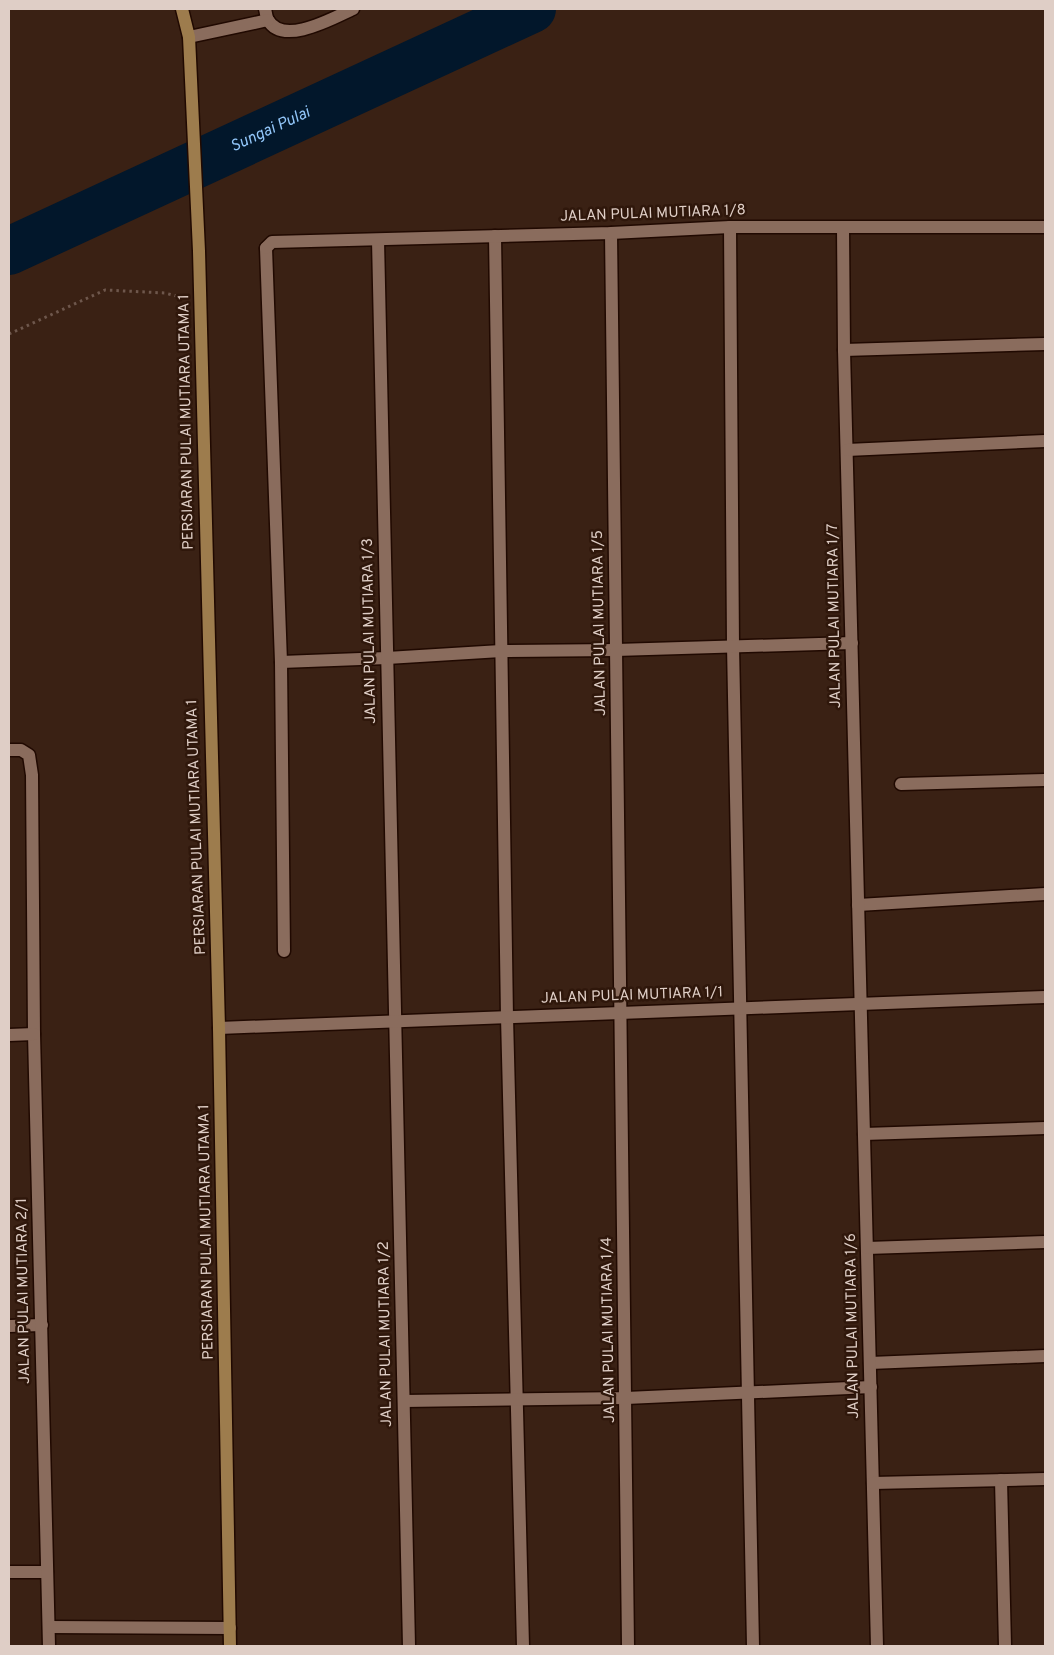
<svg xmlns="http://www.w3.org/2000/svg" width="1054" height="1655" viewBox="0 0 1054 1655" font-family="Overpass,sans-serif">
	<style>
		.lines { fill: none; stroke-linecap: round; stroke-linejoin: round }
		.river { stroke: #02172b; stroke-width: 48 }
		.lane-casing { stroke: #200901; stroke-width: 15 }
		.street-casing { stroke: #200901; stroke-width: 15 }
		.secondary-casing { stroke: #200901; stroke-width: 15 }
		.path { stroke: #6e574c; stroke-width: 3; stroke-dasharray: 2.5 4; stroke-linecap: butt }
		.lane { stroke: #8a6c5d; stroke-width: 12 }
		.street { stroke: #8a6c5d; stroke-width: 12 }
		.secondary { stroke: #9d7c4d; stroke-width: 12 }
		.labels { text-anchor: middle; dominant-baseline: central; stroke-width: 5; stroke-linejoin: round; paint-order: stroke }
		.street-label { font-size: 15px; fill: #dfcec6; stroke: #2f170b }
		.water-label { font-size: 16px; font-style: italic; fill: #92c6f9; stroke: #2f170b }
	</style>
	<rect width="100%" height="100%" fill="#3a2114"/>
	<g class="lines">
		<path class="river" id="s1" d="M 9,251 L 532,9"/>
		<defs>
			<g id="lane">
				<path d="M 265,9 C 266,12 266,17 268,20 C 283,47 335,17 353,9"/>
				<path d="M 189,37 L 268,20"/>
				<path d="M 730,227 L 733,646 L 753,1646"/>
				<path d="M 495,236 L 507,1017 L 523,1646"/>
				<path d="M 266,248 L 281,662 L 284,951"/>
				<path d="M 844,350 L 1045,344"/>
				<path d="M 281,662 L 387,658 L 501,651 L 616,650 L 852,643"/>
				<path d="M 858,905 L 1045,894"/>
				<path d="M 864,1134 L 1045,1128"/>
				<path d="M 9,1326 L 42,1325"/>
				<path d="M 870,1363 L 1045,1356"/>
				<path d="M 404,1401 L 626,1398 L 871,1387"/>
				<path d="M 1001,1480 L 1005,1646"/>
				<path d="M 9,1572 L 47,1572"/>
			</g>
			<g id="street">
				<path d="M 843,228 L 844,350 L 877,1646"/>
				<path d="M 611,233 L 628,1646"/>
				<path d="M 378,240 L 409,1646"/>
				<path d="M 266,248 L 272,242 L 611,233 L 730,227 L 1045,227"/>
				<path d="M 847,450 L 1045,441"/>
				<path d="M 9,750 L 21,750 L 29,755 L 32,775 L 34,1034 L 49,1646"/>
				<path d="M 901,784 L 1045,780"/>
				<path d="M 219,1028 L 1045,997"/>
				<path d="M 9,1035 L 34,1034"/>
				<path d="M 867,1248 L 1045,1242"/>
				<path d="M 873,1483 L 1045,1479"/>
				<path d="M 49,1627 L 230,1628"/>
			</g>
			<path id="secondary" d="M 182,9 L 189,37 L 199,251 L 219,1028 L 230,1646"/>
		</defs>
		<use href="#lane" class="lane-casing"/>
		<use href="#street" class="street-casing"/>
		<use href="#secondary" class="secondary-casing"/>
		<path class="path" d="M 9,334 L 105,290 L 165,293 L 180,297"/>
		<use href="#lane" class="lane"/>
		<use href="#street" class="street"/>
		<use href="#secondary" class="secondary"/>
	</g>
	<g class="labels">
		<g class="street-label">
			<text transform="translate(653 214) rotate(-2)">JALAN PULAI MUTIARA 1/8</text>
			<text transform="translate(187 422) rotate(-91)">PERSIARAN PULAI MUTIARA UTAMA 1</text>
			<text transform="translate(835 616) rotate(-91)">JALAN PULAI MUTIARA 1/7</text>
			<text transform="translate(600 623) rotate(-91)">JALAN PULAI MUTIARA 1/5</text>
			<text transform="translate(370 631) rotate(-91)">JALAN PULAI MUTIARA 1/3</text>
			<text transform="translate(197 827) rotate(-92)">PERSIARAN PULAI MUTIARA UTAMA 1</text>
			<text transform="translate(632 996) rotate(-2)">JALAN PULAI MUTIARA 1/1</text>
			<text transform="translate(207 1232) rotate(-91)">PERSIARAN PULAI MUTIARA UTAMA 1</text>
			<text transform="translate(24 1291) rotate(-91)">JALAN PULAI MUTIARA 2/1</text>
			<text transform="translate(853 1326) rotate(-91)">JALAN PULAI MUTIARA 1/6</text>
			<text transform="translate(609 1330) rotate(-91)">JALAN PULAI MUTIARA 1/4</text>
			<text transform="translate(386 1334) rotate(-91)">JALAN PULAI MUTIARA 1/2</text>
		</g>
		<g class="water-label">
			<text stroke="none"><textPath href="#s1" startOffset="288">Sungai Pulai</textPath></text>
		</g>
	</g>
	<rect width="1054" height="1655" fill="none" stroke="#dfcec6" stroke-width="20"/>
</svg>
